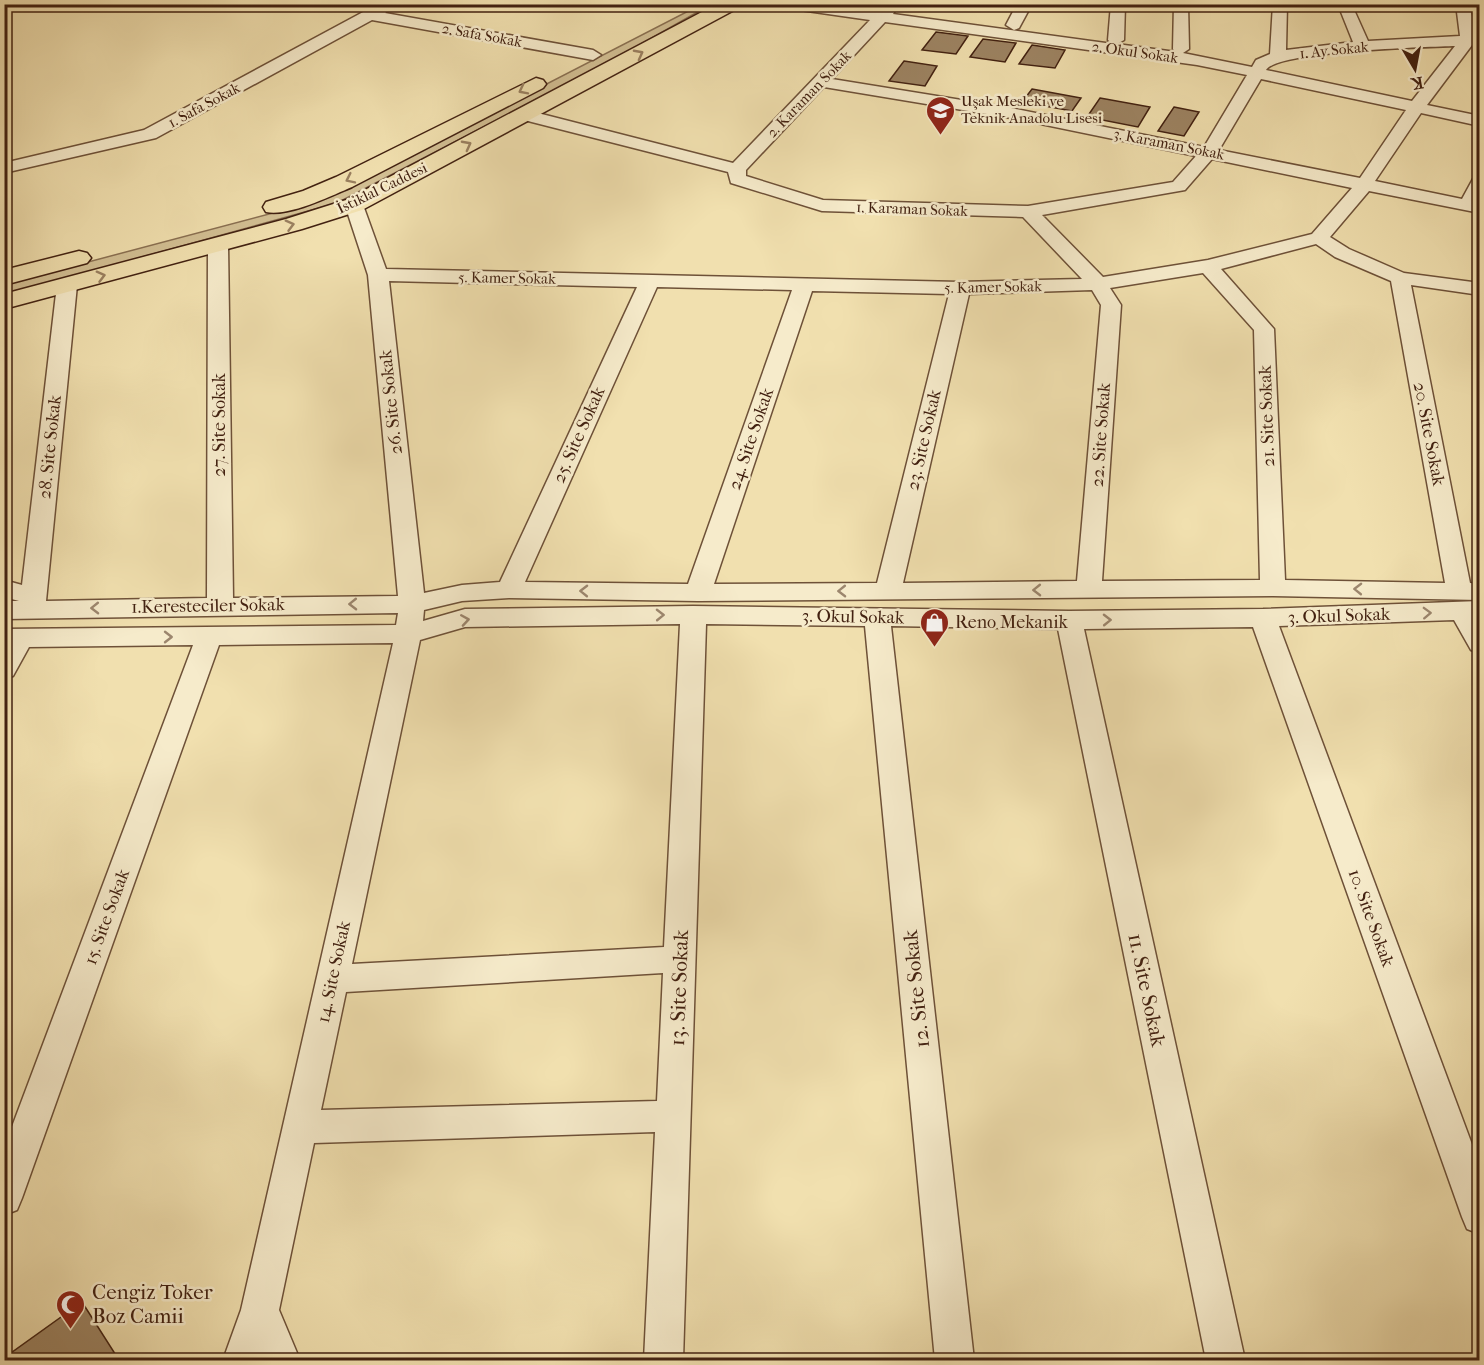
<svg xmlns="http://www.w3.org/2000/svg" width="1484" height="1365" viewBox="0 0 1484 1365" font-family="'IM FELL French Canon',serif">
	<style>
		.green { fill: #d3c094; stroke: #8a7052; stroke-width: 1.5 }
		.building { fill: #9d8463; stroke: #422111; stroke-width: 1.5 }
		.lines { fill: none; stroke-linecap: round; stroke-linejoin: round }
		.minor-casing { stroke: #6e5138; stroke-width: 3 }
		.major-casing { stroke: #422111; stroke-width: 3 }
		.minor { fill: #f6ebcb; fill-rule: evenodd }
		.major { fill: #f1e0af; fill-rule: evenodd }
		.oneway { stroke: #9a8060 }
		.oneway2 { stroke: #9c866e }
		.labels { text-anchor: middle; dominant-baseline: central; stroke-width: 5; stroke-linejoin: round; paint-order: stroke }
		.far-street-label { font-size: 15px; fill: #422111; stroke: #f6ebcb }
		.far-poi-label { font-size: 15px; fill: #422111; stroke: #f6ebcb; text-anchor: start }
		.street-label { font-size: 18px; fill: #422111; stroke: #f6ebcb }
		.poi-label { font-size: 18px; fill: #422111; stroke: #f6ebcb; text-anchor: start }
		.near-street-label { font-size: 21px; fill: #422111; stroke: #f6ebcb }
		.near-poi-label { font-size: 21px; fill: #422111; stroke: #f6ebcb; text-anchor: start }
	</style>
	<rect width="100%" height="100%" fill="#f1e0af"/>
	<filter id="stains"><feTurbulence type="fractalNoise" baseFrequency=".00333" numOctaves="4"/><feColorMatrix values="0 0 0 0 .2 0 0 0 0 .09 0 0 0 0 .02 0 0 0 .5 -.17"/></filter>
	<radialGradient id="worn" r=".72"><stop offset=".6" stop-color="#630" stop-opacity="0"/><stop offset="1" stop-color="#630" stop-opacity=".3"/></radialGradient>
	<path class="green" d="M 700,5 L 710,5 L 620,56 L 337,203 L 5,295 L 5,284 L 307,204 L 467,125 Z"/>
	<g class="building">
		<path d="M 936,32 L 968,36 L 956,54 L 922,50 Z"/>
		<path d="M 983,39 L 1016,43 L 1005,62 L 970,57 Z"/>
		<path d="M 1032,45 L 1065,50 L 1055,68 L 1019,64 Z"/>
		<path d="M 904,61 L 937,66 L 925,86 L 889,81 Z"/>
		<path d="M 1032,89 L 1081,98 L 1072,111 L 1022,102 Z"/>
		<path d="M 1100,98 L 1150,107 L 1138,127 L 1087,117 Z"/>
		<path d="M 1174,107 L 1199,112 L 1184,136 L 1158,131 Z"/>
		<path d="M 82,1302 L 119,1360 L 4,1360 L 4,1358 Z"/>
	</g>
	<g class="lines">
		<defs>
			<g id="minor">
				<path d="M 378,4 L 397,4 L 385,13 L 593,50 L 601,55 L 593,60 L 372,20 L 156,138 L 4,173 L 4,163 L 144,130 Z"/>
				<path d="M 779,4 L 822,4 L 878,12 L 884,6 L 889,5 L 896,9 L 893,14 L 1113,44 L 1108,40 L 1111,4 L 1125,4 L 1124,40 L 1117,44 L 1176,52 L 1173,49 L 1174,4 L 1188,4 L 1189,49 L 1183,53 L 1252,67 L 1256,60 L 1270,54 L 1273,4 L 1287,4 L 1286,50 L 1353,42 L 1341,12 L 1342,4 L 1356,4 L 1355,12 L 1368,41 L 1460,36 L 1456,4 L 1470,4 L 1475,36 L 1480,36 L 1480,44 L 1472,45 L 1427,105 L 1480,116 L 1480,126 L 1421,113 L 1375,181 L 1462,199 L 1474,177 L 1480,176 L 1480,213 L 1369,191 L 1330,237 L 1349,249 L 1404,273 L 1480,283 L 1480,295 L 1411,285 L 1470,583 L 1480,584 L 1480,600 L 1273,596 L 698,601 L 509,598 L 462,601 L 424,610 L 423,621 L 465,609 L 693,606 L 1069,611 L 1263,609 L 1480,601 L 1480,653 L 1471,650 L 1454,620 L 1279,626 L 1480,1166 L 1480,1234 L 1467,1229 L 1462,1217 L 1253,627 L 1084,629 L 1245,1360 L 1206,1360 L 1058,629 L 891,626 L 974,1360 L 935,1360 L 865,626 L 706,624 L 683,1360 L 644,1360 L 655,1132 L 314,1143 L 279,1310 L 300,1360 L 223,1360 L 241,1310 L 393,643 L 219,645 L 22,1198 L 17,1210 L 4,1215 L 4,1148 L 193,645 L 29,647 L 13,676 L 4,678 L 4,629 L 396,625 L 398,613 L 4,619 L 4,601 L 19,601 L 4,597 L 4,580 L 22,585 L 57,285 L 60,281 L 74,281 L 77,285 L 46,601 L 207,598 L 208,244 L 211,240 L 225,240 L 228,244 L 233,598 L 398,596 L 368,275 L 345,205 L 347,201 L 361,201 L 363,205 L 386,269 L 960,282 L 1082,279 L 1023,217 L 822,211 L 731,183 L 728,172 L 520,119 L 518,115 L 526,110 L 733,163 L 870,20 L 786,8 ZM 885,22 L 1197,65 L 1247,75 L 1204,147 L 1011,108 L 832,79 ZM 1455,46 L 1412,101 L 1266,70 C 1277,51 1427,47 1455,46 ZM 1261,79 L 1406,110 L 1360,178 L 1219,150 ZM 824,87 L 1011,118 L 1196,156 L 1173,182 L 1028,206 L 823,200 L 746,176 L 746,170 ZM 1212,159 L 1352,188 L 1312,234 L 1208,260 L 1103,277 L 1042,215 L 1185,190 ZM 1316,244 L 1335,257 L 1391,281 L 1445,583 L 1285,580 L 1274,329 L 1221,269 ZM 1203,273 L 1254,330 L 1260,580 L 1102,581 L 1121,305 L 1110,288 ZM 389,281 L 637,287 L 500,582 L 462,585 L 424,593 ZM 657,287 L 792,290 L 688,584 L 525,582 ZM 1092,290 L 1101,305 L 1077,581 L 903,583 L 969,294 ZM 812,291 L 949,294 L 877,583 L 714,584 ZM 680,624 L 664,947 L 352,964 L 420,640 L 465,627 ZM 663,973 L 657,1101 L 321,1110 L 346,992 Z"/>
				<path d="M 1017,4 L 1032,4 L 1019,28 L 1014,30 L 1006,25 Z"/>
			</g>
			<g id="major">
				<path d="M 717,4 L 741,4 L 738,8 L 362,210 L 302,229 L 4,309 L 4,294 L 286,219 L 346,200 Z"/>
				<path d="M 536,78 L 543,80 L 546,84 L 543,88 L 352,187 C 331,196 288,217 266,212 L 263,207 L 266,202 L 303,191 L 336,177 Z"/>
				<path d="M 79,251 L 87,253 L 91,258 L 87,263 L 4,285 L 4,270 Z"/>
			</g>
		</defs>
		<use href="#minor" class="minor-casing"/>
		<use href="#major" class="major-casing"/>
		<use href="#minor" class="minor"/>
		<use href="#major" class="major"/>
	</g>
	<defs><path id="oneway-chevron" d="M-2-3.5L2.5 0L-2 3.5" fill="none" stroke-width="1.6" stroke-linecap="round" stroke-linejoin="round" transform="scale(1.5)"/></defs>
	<g class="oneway">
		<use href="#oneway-chevron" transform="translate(639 54) rotate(-28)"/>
		<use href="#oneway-chevron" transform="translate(523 90) rotate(153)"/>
		<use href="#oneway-chevron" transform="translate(467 145) rotate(-28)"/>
		<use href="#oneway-chevron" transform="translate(350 179) rotate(154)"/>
		<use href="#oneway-chevron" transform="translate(290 225) rotate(-15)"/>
		<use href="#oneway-chevron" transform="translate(101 276) rotate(-15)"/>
	</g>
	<g class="oneway2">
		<use href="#oneway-chevron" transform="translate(1358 589) rotate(-179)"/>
		<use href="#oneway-chevron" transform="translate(1037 590) rotate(179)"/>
		<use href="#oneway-chevron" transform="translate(584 591) rotate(-179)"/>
		<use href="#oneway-chevron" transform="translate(842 591) rotate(179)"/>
		<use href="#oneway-chevron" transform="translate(353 604) rotate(179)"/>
		<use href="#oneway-chevron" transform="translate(95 608) rotate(179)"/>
		<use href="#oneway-chevron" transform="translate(1427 613) rotate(-2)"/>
		<use href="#oneway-chevron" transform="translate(660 615) rotate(-1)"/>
		<use href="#oneway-chevron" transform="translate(465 620) rotate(-9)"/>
		<use href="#oneway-chevron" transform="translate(1107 620) rotate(-1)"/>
		<use href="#oneway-chevron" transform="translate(168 637)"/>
	</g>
	<defs>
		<symbol id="school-pin" viewBox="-11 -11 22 30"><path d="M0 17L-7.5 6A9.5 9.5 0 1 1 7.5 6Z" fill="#8f2418" stroke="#f6ebcb"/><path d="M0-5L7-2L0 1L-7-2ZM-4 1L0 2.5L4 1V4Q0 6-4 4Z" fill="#fff"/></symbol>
		<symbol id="shop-pin" viewBox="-11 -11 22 30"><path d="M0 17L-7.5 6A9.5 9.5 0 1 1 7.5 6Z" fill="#8f2418" stroke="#f6ebcb"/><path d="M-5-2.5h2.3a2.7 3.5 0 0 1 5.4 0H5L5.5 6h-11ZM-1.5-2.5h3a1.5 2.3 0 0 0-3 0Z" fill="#fff"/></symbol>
		<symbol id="mosque-pin" viewBox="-11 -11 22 30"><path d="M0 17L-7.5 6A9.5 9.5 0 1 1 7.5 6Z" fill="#8f2418" stroke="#f6ebcb"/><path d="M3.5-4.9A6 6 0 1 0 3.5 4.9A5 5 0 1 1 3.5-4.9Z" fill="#fff"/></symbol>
	</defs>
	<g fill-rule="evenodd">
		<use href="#school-pin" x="924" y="94" width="33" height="45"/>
		<use href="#shop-pin" x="918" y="606" width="33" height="45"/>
		<use href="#mosque-pin" x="54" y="1288" width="33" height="45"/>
	</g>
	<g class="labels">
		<g class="far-street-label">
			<text transform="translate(482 35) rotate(10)">2. Safa Sokak</text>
			<text transform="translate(1334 50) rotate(-6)">1. Ay Sokak</text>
			<text transform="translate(1135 52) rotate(8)">2. Okul Sokak</text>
			<text transform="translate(809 94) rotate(-46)">2. Karaman Sokak</text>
			<text transform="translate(204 105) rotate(-28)">1. Safa Sokak</text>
			<text transform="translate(1169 144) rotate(11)">3. Karaman Sokak</text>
			<text transform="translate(382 188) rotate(-26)">İstiklal Caddesi</text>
			<text transform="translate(912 209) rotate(2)">1. Karaman Sokak</text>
			<text transform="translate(507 278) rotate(1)">5. Kamer Sokak</text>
			<text transform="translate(993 287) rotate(-1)">5. Kamer Sokak</text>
		</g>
		<g class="far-poi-label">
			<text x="961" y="101">Uşak Mesleki ve<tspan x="961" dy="17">Teknik Anadolu Lisesi</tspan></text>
		</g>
		<g class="street-label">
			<text transform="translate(391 402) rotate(-96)">26. Site Sokak</text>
			<text transform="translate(1267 416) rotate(-92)">21. Site Sokak</text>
			<text transform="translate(219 425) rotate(-90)">27. Site Sokak</text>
			<text transform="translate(1429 434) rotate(79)">20. Site Sokak</text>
			<text transform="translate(579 435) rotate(-66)">25. Site Sokak</text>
			<text transform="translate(1101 435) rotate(-86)">22. Site Sokak</text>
			<text transform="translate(751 439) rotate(-71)">24. Site Sokak</text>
			<text transform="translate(924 440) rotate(-77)">23. Site Sokak</text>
			<text transform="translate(50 447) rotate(-84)">28. Site Sokak</text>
			<text transform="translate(208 606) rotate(-1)">1.Keresteciler Sokak</text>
			<text transform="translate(1339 616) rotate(-2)">3. Okul Sokak</text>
			<text transform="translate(853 617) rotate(1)">3. Okul Sokak</text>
			<text transform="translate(107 917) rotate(-70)">15. Site Sokak</text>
			<text transform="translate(1371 918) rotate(70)">10. Site Sokak</text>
			<text transform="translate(334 972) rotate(-78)">14. Site Sokak</text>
		</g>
		<g class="poi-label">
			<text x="955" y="622">Reno Mekanik</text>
		</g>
		<g class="near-street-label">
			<text transform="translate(679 988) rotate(-88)">13. Site Sokak</text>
			<text transform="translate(916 989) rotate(-96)">12. Site Sokak</text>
			<text transform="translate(1147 990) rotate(78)">11. Site Sokak</text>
		</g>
		<g class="near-poi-label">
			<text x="92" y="1292">Cengiz Toker<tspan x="92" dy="24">Boz Camii</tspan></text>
		</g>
	</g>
	<rect width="1484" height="1365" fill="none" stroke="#f1e0af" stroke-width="24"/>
	<rect x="6" y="6" width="1472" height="1353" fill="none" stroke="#422111" stroke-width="3"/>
	<rect x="12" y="12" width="1460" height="1341" fill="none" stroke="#422111" stroke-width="1.5"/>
	<g transform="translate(1415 69) rotate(170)" stroke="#f6ebcb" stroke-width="4.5" paint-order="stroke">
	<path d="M0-4.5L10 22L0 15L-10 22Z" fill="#422111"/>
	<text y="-9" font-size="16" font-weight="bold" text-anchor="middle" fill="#422111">K</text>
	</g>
	<rect width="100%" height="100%" filter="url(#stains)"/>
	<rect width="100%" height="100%" fill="url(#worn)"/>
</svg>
